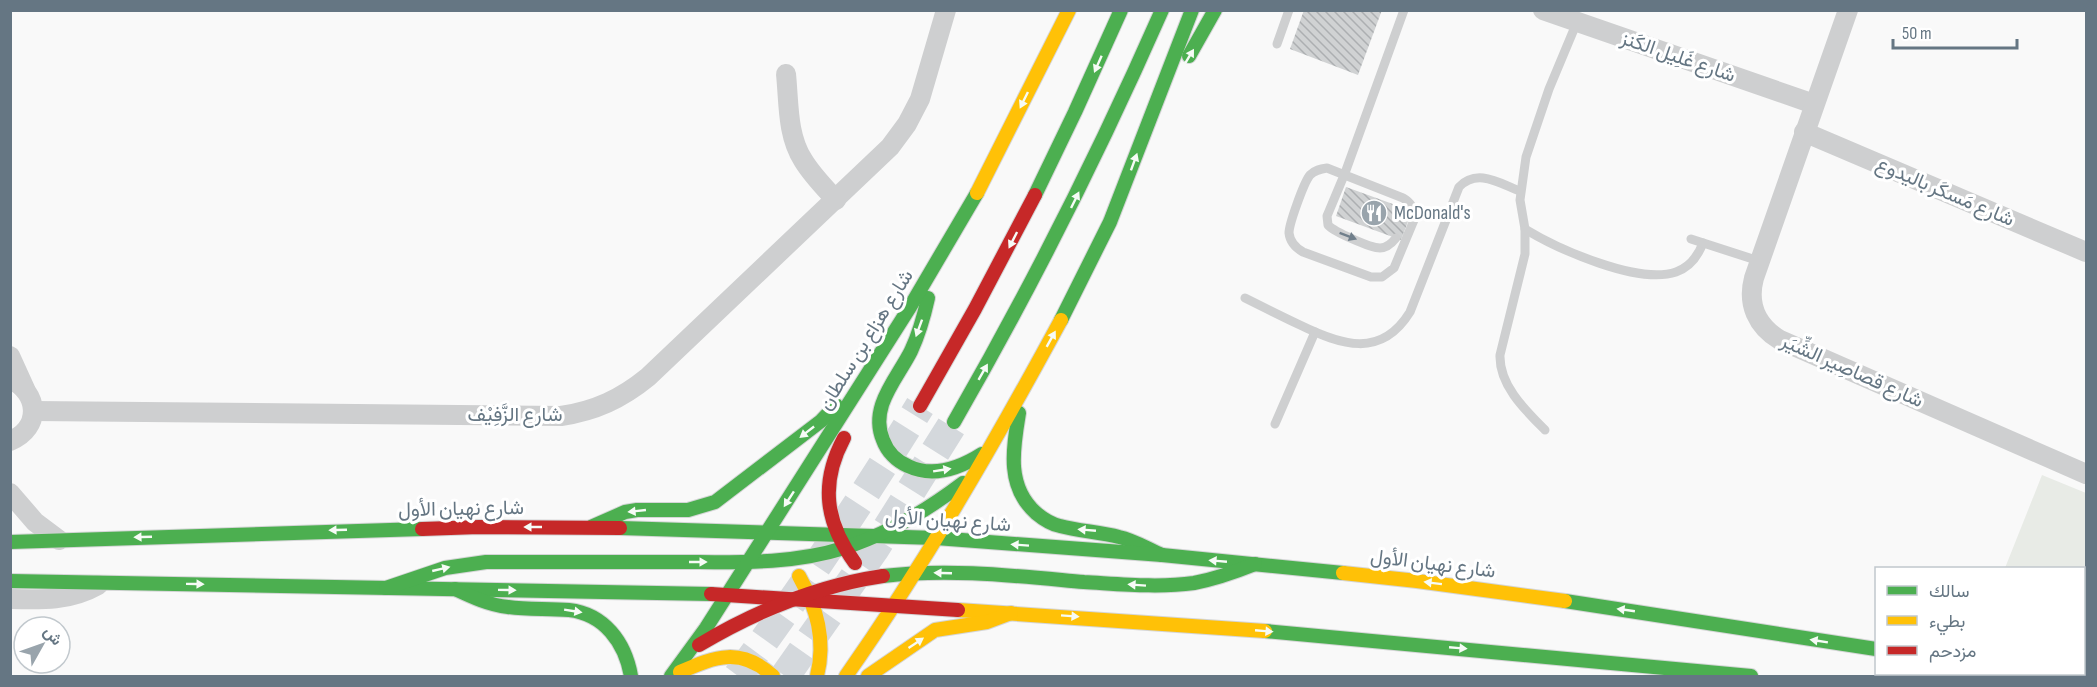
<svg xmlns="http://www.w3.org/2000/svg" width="2097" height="687" viewBox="0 0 2097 687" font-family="'Sofia Sans Condensed',Vazirmatn,sans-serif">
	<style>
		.pitch { fill: #e8ebe6 }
		.building { fill: url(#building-back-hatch) }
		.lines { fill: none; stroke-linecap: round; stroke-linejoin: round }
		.primary-tunnel { stroke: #d4d8dc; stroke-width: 30; stroke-dasharray: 30 15; stroke-linecap: butt }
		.fast-casing { stroke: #d5d6d7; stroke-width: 16 }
		.slow-casing { stroke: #d5d6d7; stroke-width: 16 }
		.jam-casing { stroke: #d5d6d7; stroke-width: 16 }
		.lane { stroke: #cecfd0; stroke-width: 9 }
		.street { stroke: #cecfd0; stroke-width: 20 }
		.fast { stroke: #4caf50; stroke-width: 14 }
		.slow { stroke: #ffc107; stroke-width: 14 }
		.jam { stroke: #c62828; stroke-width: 14 }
		.oneway { fill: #f6fbf6 }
		.oneway2 { fill: #707f8b }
		.labels { text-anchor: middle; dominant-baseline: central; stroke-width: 6; stroke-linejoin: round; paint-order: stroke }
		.street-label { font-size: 20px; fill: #657683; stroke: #fff }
		.poi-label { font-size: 20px; fill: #657683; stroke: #fff; text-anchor: start }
	</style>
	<defs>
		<pattern id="building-back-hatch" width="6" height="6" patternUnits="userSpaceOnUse" patternTransform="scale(1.5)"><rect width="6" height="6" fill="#d0d2d3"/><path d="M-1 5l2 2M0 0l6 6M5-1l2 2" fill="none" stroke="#acafb1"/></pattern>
	</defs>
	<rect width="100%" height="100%" fill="#f9f9f9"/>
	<path class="pitch" d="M 2042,475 L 2086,493 L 2086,601 L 2084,600 L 2084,568 L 2005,568 Z"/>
	<g class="building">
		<path d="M 1304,10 L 1382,10 L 1358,75 L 1290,49 Z"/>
		<path d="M 1346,187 L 1412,211 L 1401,240 L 1336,216 Z"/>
	</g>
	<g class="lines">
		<g class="primary-tunnel">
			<path d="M 738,676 C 803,589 863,498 920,406"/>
			<path d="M 785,676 L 875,548 L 954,422"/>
		</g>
		<defs>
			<g id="fast">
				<path d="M 1189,56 L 1215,10"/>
				<path d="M 1035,195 L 1075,112 L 1121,10"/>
				<path d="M 928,298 C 924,316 919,334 911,351 C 897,379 869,407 883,440 C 887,451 896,461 908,466 C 933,478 960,468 982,454"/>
				<path d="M 1061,320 L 1110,222 L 1192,10"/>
				<path d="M 1019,413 C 1013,449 1006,486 1036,513 C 1042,518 1051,524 1060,526 C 1079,531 1100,532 1119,537 C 1134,540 1148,549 1162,555"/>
				<path d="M 954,422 C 1031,288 1100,151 1162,10"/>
				<path d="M 591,527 L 625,512 L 637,510 L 688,510 L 715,502 L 821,421 L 836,405"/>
				<path d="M 620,528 L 936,538 L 1162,555 L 1343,573"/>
				<path d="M 10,542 L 422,529"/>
				<path d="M 883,576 C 950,568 1017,576 1084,582 C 1120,584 1158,588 1194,583 C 1215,579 1235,572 1255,564"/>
				<path d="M 10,581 L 711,594"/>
				<path d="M 386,588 L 445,568 L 486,562 C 550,562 613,562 677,562 C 733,562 790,565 844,548 C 888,534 926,511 963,483"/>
				<path d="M 455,589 C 472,597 489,605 508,607 C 528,610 549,608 569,610 C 604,614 625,642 631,676"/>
				<path d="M 1565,601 L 1876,649"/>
				<path d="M 1265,631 L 1751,676"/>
				<path d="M 2039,674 L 2059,676"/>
				<path d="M 671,676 L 706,628 L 910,307 L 977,193"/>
			</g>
			<g id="slow">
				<path d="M 977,193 L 1069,10"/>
				<path d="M 1343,573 L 1417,581 L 1565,601"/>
				<path d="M 799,576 C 817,608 826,640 817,676"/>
				<path d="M 958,610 L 1265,631"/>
				<path d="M 680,672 C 716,656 741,647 773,676"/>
				<path d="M 846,676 C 926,562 995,442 1061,320"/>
				<path d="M 868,676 L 935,630 L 987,622 L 1011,613"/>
			</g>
			<g id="jam">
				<path d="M 920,406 L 975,309 L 1035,195"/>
				<path d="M 844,438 C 820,483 825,522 855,563"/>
				<path d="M 422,529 L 479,527 L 620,528"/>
				<path d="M 711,594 L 958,610"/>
				<path d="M 699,645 C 756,611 816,586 883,576"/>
			</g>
		</defs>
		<use href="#fast" class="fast-casing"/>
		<use href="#slow" class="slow-casing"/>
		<use href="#jam" class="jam-casing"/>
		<g class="lane">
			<path d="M 1277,44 L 1289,10"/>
			<path d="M 1327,168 L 1403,198 C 1412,203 1415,210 1414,220 L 1394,268 L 1382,277 L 1371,277 L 1303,252 C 1296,248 1290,242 1289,233 C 1289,224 1304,182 1310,175 C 1315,170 1320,169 1327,168 Z"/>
			<path d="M 1525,229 C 1558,249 1638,285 1676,272 C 1690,267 1698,256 1703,243"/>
			<path d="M 1396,238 C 1392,243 1387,248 1380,248 C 1371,248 1334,232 1328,225 L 1327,216 L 1345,173 L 1404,10"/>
			<path d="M 1691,239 L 1759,261"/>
			<path d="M 1245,298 C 1263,307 1281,316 1300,325 C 1341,345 1381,359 1410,312 L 1459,187 C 1477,168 1499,183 1520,191"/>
			<path d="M 1275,424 L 1315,332"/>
			<path d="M 1545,430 C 1525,410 1499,385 1500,355 L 1525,254 L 1525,229 L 1520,200 L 1526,157 L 1549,89 L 1577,22"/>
		</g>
		<g class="street">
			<path d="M 1543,10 L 1814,104"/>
			<path d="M 1848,10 L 1754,278 C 1747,304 1757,326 1780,340 L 2086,474"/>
			<path d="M 786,74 C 789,103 787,135 803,160 C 812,175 824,187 836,200"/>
			<path d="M 1804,132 L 2086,252"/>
			<path d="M 10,356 L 25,389"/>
			<path d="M 10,379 C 39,392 42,428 10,441"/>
			<path d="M 33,411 L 561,416 C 595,411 621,399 648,377 L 890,147 L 907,124 L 920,99 L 946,10"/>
			<path d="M 10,493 L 35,522 L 59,540"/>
			<path d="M 10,599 C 42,600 70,601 98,585"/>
		</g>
		<use href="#fast" class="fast"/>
		<use href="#slow" class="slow"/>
		<use href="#jam" class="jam"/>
	</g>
	<defs><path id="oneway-solid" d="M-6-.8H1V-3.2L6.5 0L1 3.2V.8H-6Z" transform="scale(1.5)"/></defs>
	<g class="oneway">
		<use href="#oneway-solid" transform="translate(1189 57) rotate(-59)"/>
		<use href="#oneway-solid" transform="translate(1098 64) rotate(114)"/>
		<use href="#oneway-solid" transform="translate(1024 100) rotate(116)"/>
		<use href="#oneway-solid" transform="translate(1134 162) rotate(-70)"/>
		<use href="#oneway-solid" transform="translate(1075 200) rotate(-64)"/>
		<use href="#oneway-solid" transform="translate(1013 240) rotate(117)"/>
		<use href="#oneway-solid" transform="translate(919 328) rotate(110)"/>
		<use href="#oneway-solid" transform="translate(1051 339) rotate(-61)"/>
		<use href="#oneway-solid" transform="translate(983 372) rotate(-60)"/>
		<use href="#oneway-solid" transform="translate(807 432) rotate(142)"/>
		<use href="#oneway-solid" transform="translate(942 470) rotate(-9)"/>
		<use href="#oneway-solid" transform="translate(789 499) rotate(123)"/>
		<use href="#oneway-solid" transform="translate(637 511) rotate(174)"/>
		<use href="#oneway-solid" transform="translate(533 527) rotate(180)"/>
		<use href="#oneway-solid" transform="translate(338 530) rotate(178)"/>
		<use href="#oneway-solid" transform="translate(1087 530) rotate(-175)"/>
		<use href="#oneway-solid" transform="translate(143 537) rotate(178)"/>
		<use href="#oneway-solid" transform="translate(1020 545) rotate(-176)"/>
		<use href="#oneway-solid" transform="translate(1218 561) rotate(-175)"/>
		<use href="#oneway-solid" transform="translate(698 562)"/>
		<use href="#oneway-solid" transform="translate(441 569) rotate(-13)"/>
		<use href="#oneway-solid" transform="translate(943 573) rotate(-178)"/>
		<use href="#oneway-solid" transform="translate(1433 583) rotate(-173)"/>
		<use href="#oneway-solid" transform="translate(195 584) rotate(1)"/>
		<use href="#oneway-solid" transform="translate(1137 585) rotate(-176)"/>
		<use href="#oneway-solid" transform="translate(507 590) rotate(1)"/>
		<use href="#oneway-solid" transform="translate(1626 610) rotate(-172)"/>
		<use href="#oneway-solid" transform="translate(573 611) rotate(9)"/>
		<use href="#oneway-solid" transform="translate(1070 616) rotate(4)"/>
		<use href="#oneway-solid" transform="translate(1264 631) rotate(5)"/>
		<use href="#oneway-solid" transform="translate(1819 641) rotate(-171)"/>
		<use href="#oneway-solid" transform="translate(916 643) rotate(-34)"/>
		<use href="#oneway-solid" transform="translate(1458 648) rotate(5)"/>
	</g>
	<use class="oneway2" href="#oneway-solid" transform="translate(1348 236) rotate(21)"/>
	<defs>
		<symbol id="restaurant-disc" viewBox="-11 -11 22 22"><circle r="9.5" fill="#99a4ac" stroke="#fff"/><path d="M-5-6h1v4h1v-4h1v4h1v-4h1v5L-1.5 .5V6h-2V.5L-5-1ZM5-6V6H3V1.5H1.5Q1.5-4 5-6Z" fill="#fff"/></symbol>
	</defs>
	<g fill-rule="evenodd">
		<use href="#restaurant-disc" x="1359" y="198" width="30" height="30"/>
	</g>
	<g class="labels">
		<g class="street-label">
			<text transform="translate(1678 57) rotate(19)">شارع غَلِيل الكَنز</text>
			<text transform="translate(1945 192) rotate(23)">شارع مَسكَر باليدوع</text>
			<text transform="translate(866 340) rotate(-58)">شارع هزاع بن سلطان</text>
			<text transform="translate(1852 371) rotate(24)">شارع قصاصِير الشِّيَر</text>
			<text x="515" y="415">شارع الزَّفِيْف</text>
			<text transform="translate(461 509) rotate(-1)">شارع نهيان الأول</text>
			<text transform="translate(948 521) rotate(4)">شارع نهيان الأول</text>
			<text transform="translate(1433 564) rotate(7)">شارع نهيان الأول</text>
		</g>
		<g class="poi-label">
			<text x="1394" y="213">McDonald's</text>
		</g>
	</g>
	<rect width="2097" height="687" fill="none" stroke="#657683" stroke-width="24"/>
	<rect x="1875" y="567" width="210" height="108" fill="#ffffff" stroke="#c1c8cd" stroke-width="1.5"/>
	<rect x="1887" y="586" width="30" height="9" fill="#4caf50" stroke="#c1c8cd" stroke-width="1.5"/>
	<text x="1929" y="597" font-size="18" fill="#657683">سالك</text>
	<rect x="1887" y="616" width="30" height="9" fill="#ffc107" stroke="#c1c8cd" stroke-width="1.5"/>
	<text x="1929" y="627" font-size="18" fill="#657683">بطيء</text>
	<rect x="1887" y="646" width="30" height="9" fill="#c62828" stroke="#c1c8cd" stroke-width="1.5"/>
	<text x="1929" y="657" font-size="18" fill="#657683">مزدحم</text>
	<g transform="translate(42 645) rotate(50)"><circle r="28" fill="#ffffff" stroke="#c1c8cd" stroke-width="1.5"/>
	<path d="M0-4.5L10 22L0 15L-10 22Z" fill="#99a4ac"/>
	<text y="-9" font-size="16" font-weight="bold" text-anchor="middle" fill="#657683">ش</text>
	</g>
	<path d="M1893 39v9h124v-9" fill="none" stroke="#657683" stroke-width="3"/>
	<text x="1902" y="39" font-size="18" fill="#657683" stroke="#ffffff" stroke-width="4.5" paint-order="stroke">50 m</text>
</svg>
